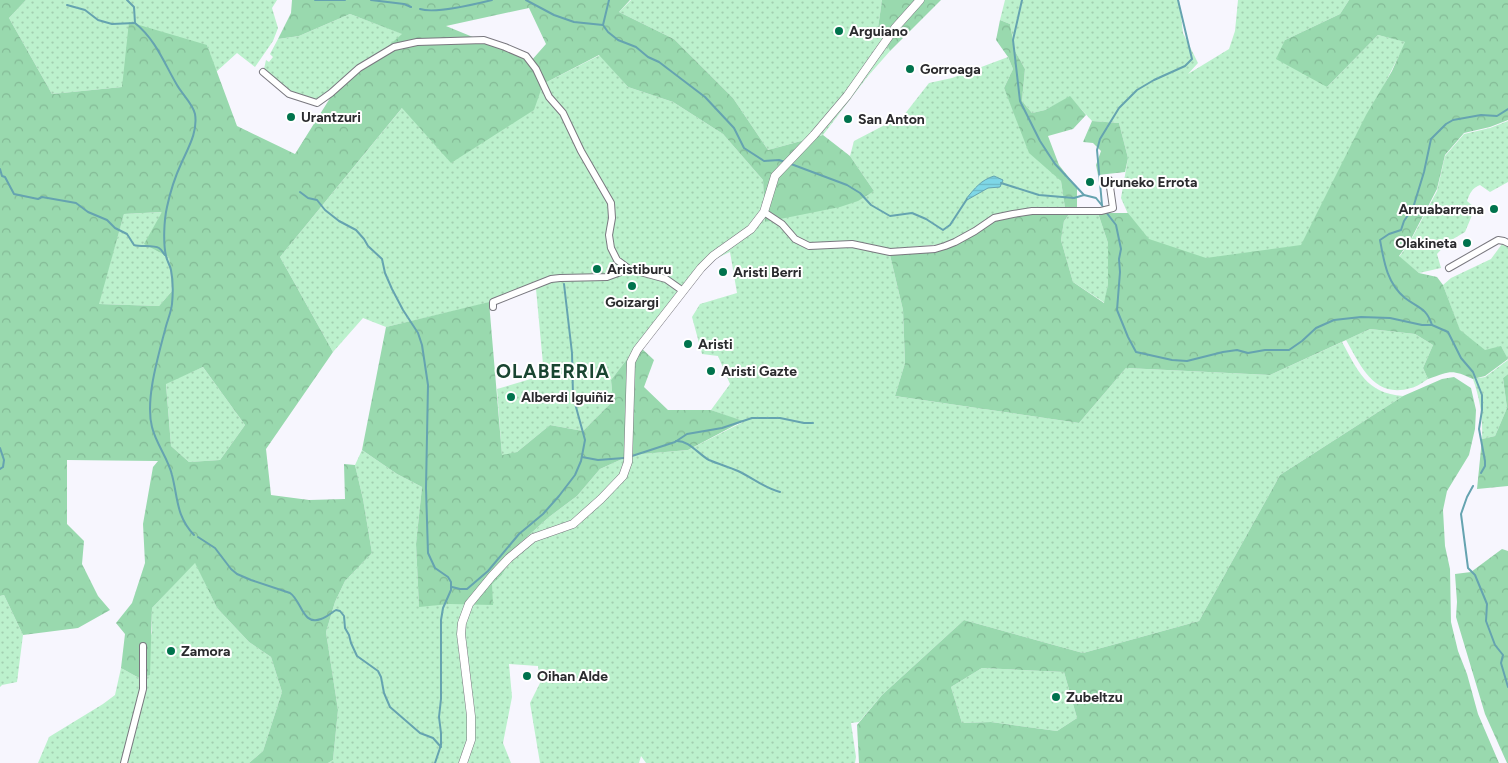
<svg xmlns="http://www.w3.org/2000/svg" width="1508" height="763" viewBox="0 0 1508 763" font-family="Figtree,sans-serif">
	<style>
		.grass { fill: url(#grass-dots) }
		.forest { fill: url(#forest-crowns); fill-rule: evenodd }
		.water { fill: url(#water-rules); stroke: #65a3b0 }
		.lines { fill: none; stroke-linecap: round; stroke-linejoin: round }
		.stream { stroke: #65a3b0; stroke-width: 2 }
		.minor-casing { stroke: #79787f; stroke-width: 8 }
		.tertiary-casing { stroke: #79787f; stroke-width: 9 }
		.minor { stroke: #fff; stroke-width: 6 }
		.tertiary { stroke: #fff; stroke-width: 8 }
		.poi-dot { fill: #00734d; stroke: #fff; stroke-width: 2 }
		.labels { text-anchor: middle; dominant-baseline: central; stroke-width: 4; stroke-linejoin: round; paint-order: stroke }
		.poi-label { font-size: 14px; font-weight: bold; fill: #2b2b2e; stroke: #fff; text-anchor: start }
		.district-label { font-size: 19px; font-weight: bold; letter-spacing: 1px; fill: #194531; stroke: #fff }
	</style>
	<defs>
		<pattern id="grass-dots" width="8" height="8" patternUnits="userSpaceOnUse" patternTransform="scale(1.25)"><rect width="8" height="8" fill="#bcf1cd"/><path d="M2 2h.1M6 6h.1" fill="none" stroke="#a2cfb0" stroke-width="1.8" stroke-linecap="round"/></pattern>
		<pattern id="forest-crowns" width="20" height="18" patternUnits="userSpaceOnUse" patternTransform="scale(1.25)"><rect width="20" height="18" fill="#99d9ae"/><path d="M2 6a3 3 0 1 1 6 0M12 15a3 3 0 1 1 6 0" fill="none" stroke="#84ba96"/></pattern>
		<pattern id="water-rules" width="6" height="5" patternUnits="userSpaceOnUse" patternTransform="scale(1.25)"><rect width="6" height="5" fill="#7ed7e7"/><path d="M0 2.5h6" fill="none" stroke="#6db9c6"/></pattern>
	</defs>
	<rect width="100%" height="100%" fill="#f7f6fe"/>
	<g class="grass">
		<path d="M 26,0 L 277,0 L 272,8 L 278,28 L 273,41 L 255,67 L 237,53 L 216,72 L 207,45 L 122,87 L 52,94 L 9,18 Z"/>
		<path d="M 631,0 L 882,0 L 878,28 L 890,51 L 868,76 L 823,135 L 768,150 L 733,98 L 674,39 L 619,12 Z"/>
		<path d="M 1005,0 L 1179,0 L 1183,33 L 1198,63 L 1188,74 L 1229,49 L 1235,31 L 1238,0 L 1349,0 L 1340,14 L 1285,40 L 1327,87 L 1378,35 L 1406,42 L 1302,246 L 1206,259 L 1149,240 L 1128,214 L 1121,198 L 1128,158 L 1119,123 L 1092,121 L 1070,97 L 1045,110 L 1032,113 L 1022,101 L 1025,69 L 1015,51 L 1010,24 L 1000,20 Z"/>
		<path d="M 350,14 L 403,34 L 332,95 L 315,102 L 290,93 L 264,69 L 266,60 L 269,62 L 273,57 L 270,54 L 278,39 L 299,36 Z"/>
		<path d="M 600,55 L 628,87 L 673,102 L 723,134 L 763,180 L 765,222 L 874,191 L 850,156 L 854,141 L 904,115 L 929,83 L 952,78 L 1008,57 L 1013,69 L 1004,88 L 1017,119 L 1061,181 L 1065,208 L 1013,213 L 944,244 L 890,249 L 890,255 L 903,310 L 905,363 L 895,396 L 1079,423 L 1126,368 L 1270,375 L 1342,342 C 1358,371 1366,393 1403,396 L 1280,475 L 1199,621 L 1083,653 L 964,620 L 882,695 L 859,722 L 851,723 L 856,757 L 855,763 L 646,763 L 641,756 L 639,763 L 540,763 L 530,703 L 540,683 L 538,666 L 509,664 L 512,697 L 503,743 L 511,763 L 328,763 L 333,760 L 338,710 L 326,632 L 335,602 L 345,581 L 372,553 L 363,499 L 355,465 L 362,450 L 397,474 L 422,487 L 416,544 L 419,606 L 450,604 L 492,583 L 502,575 L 519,544 L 549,517 L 577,496 L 600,469 L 631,455 L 688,450 L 743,422 L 711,410 L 730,384 L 718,356 L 702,354 L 692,317 L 700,304 L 737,293 L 730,252 L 700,266 L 611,380 L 613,401 L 583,431 L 550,425 L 517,452 L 502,456 L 497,389 L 544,375 L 536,289 L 479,305 L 386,327 L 363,318 L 333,352 L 280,257 L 403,107 L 543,84 Z"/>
		<path d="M 1508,121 L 1508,182 L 1490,192 L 1480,185 C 1472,188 1470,193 1467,201 L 1475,208 L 1465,232 L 1448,242 L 1437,254 L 1441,268 L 1419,273 L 1399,257 L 1410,242 L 1437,191 L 1445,156 L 1464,134 L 1490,128 Z"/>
		<path d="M 163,212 L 169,257 L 172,291 L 159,306 L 98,304 L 124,214 Z"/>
		<path d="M 1098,213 L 1108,243 L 1108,284 L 1105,303 L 1073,282 L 1061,240 L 1064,221 L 1069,214 Z"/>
		<path d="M 1502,244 L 1508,247 L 1508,374 L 1503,378 L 1507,408 L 1495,436 L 1482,439 C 1483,418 1480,399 1473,379 L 1485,377 L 1508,360 L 1502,348 L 1485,351 L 1460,331 L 1443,285 L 1451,278 L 1491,259 Z"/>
		<path d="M 1370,329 L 1415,334 L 1433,345 L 1423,368 L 1428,379 C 1423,382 1417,387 1411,388 C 1374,399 1361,366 1346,340 Z"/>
		<path d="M 203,367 L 245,425 L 220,460 L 189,462 L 171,446 L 166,383 Z"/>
		<path d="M 195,562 L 217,608 L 249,642 L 271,657 L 282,692 L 263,751 L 249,763 L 38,763 L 49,737 L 103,704 L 115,695 L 121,668 L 139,678 L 152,632 L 152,608 Z"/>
		<path d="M 4,595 L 23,635 L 17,682 L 2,685 L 0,687 L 0,596 Z"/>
		<path d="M 982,668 L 1064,672 L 1077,718 L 1057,731 L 991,722 L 962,723 L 951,687 Z"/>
	</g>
	<g class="forest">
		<path d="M 0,0 L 26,0 L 9,18 L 52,94 L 122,87 L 129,22 L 207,45 L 237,126 L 295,154 L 332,95 L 402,34 L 350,14 L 299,36 L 278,39 L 291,13 L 292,0 L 630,0 L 619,12 L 674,39 L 733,98 L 768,150 L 823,135 L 850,156 L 874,191 L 858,201 L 840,207 L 765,222 L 763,180 L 723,134 L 673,102 L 628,87 L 599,55 L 543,84 L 534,110 L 451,163 L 402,108 L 280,257 L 333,352 L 266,449 L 271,495 L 309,500 L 345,499 L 344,464 L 355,465 L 363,499 L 372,553 L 345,581 L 335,602 L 326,632 L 338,710 L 333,760 L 328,763 L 249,763 L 263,751 L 282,692 L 271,657 L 249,642 L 217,608 L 195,563 L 152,608 L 150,675 L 139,678 L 121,668 L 125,634 L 116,623 L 132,603 L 145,563 L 143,524 L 153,467 L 158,461 L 67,460 L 67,524 L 84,541 L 82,564 L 98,596 L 110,610 L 78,628 L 23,635 L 4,595 L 0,596 ZM 529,8 L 546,44 L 531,61 L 446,26 ZM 162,212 L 144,244 L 169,257 L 172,291 L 159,306 L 99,304 L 124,214 ZM 203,367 L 245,425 L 220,460 L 189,462 L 171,446 L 166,384 Z"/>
		<path d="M 882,0 L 941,0 L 890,51 L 878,28 Z"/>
		<path d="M 1349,0 L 1508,0 L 1508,120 L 1490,127 L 1464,133 L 1445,155 L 1437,189 L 1410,241 L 1399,256 L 1419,273 L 1437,277 L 1443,285 L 1460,330 L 1485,350 L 1501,346 L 1508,359 L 1485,376 L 1473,379 C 1451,369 1451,371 1428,379 L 1423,368 L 1433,345 L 1415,334 L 1370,329 L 1270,375 L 1126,368 L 1079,423 L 895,396 L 905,363 L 903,310 L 890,255 L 932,252 L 995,221 L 1032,214 L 1069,214 L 1064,221 L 1061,240 L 1073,282 L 1104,303 L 1108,284 L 1108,243 L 1098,213 L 1128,213 L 1149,239 L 1206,258 L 1301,245 L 1366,115 L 1392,71 L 1405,42 L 1378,35 L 1327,87 L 1276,59 L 1285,40 L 1340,14 Z"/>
		<path d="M 1000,20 L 1010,24 L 1015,51 L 1025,69 L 1022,101 L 1032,113 L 1045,110 L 1070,96 L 1086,115 L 1073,129 L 1048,136 L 1059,165 L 1077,188 L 1077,208 L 1065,208 L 1061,181 L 1029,153 L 1004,88 L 1013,69 L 1008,57 L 996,40 Z"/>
		<path d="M 1092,121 L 1119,123 L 1128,158 L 1125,172 L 1098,175 L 1096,165 L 1101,151 L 1093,143 L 1083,142 Z"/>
		<path d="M 489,302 L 502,455 L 517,452 L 550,425 L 583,431 L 613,401 L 611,380 L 638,345 L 654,360 L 644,387 L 668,410 L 711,410 L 743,421 L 688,450 L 631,455 L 600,469 L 577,496 L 549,517 L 519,544 L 502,575 L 492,584 L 493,605 L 450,604 L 419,607 L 416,544 L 422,487 L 397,474 L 362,450 L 386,327 Z"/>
		<path d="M 1508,374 L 1508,486 L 1477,489 L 1482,439 L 1495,436 L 1507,408 L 1503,378 Z"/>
		<path d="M 1454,377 L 1471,388 L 1476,410 L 1475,429 L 1469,455 L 1447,491 L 1443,510 L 1445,546 L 1450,569 L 1451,622 L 1458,651 L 1467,674 L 1478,714 L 1499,763 L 859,763 L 857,725 L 882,695 L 964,620 L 1083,653 L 1199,621 L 1280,475 L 1403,396 L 1442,379 ZM 982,668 L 1064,672 L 1077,718 L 1057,731 L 991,722 L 962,723 L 951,687 Z"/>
		<path d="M 1502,549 L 1508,551 L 1508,763 L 1507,763 L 1485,714 L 1456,617 L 1457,602 L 1455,574 L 1471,572 Z"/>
	</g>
	<path class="water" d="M 994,176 L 1003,180 L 1000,187 L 988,188 L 967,200 L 966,199 C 975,188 981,180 994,176 Z"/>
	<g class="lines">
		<g class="stream">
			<path d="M 127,0 L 134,7 L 135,23 C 156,40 164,63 177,85 C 182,94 193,104 195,114 C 198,132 188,148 181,164 C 175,177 170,193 167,207 C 164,220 163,243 166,256 C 167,261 170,265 171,270 C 173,280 173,294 172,304 C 171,313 167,321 165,330 C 158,357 145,400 152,427 C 156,444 168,458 172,475 C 178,498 176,516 194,535"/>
			<path d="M 315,0 L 345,0"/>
			<path d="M 371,0 L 404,4 L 411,7"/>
			<path d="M 526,0 L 554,15 L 574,22 L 603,25"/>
			<path d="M 609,0 L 603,25 L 608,32 L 618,40 L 636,47 L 648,57 L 659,62 L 705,97 L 734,128 L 744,148 L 764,161 L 779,160 L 785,162"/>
			<path d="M 1022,0 L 1013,40 L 1020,101 L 1040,141 L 1055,164 L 1084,195"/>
			<path d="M 67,5 L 85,10 L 98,20 L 112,24 L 135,23"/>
			<path d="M 420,9 C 435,14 476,4 492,0"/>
			<path d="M 791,164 L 847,185 L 860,193 L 871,205 L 890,216 L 912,213 L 926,219 L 943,230 L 950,225 L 967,199"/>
			<path d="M 0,169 L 2,176 L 5,177 L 14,194 L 38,199 L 42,197 L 76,203 L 88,212 L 107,220 L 115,228 L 127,234 L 134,245 C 140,247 154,245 159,248 C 162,250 163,253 165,255"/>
			<path d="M 1001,183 L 1039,195 L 1074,198 L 1084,195 L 1096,198 L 1104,208"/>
			<path d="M 300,192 L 308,198 L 317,200 L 325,210 L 339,221 L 356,230 L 364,239 L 368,246 L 382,259 L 385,273 L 392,289 L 403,310 L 418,333 L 422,345 L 428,385 L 426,488 L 428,553 L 435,568 L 448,577 L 451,582 L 451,590 L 443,608 L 441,620 L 441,699 L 439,717 L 441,733 L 441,745 L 435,763"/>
			<path d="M 1102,205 L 1097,150 L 1100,139 L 1119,108 L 1137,90 L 1154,80 L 1185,66 L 1192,59 L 1178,0"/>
			<path d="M 1106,212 L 1116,225 L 1121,249 L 1119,259 L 1120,272 L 1117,310 L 1128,337 L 1136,352 L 1172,360 L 1187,361 L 1223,352 L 1237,350 L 1248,353 L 1265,350 L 1289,350 L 1302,341 L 1316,328 L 1334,320 L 1361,317 L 1390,318 L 1422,325 L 1432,325 L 1448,332 L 1461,358 L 1473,372 L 1482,395 L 1482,410 L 1479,429 L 1485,461 L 1485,466 L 1481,473"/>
			<path d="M 1432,325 C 1426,307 1418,308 1405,298 C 1387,283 1384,262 1380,240 L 1389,234 L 1401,230 L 1404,221 L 1413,208 L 1424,172 L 1431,139 L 1446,124 L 1453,120 L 1481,115 L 1497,116 L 1508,109"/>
			<path d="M 676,441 C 689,440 698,454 709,460 C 718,464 729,467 738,471 C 753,478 764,488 780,492"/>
			<path d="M 0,448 L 4,460 L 3,467 L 0,469"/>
			<path d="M 632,456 L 675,442 L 687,434 L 722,428 L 752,418 L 780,418 L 804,423 L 813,423"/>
			<path d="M 582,457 L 598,460 L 624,458"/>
			<path d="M 1473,486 L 1467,497 L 1461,514 L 1468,568 L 1475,575 L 1487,604 L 1486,621 L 1495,645 L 1503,655 L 1501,663 L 1508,687"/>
			<path d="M 198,537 L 215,548 L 231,569 L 237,574 L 251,580 L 290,593 C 302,601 302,626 321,619 C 327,617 331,613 336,610 L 340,611 L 344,616 L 345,628 L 349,635 L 351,643 L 357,656 L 378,671 L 381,677 L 384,693 L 390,707 L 420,733 L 433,738 L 441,747"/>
			<path d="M 452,587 L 460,589 L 467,589 L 488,571 L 519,534 L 543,514 L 559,496 L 575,475 L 581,461 L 585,440 L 573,396 L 572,353 L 564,284"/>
		</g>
		<defs>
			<g id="minor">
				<path d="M 263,72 L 289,94 L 317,103 L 331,93 L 359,68 L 394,47 L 417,42 L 484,40 L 505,47 L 526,56 L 536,69 L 549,97 L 563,113 L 581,151 L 611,203 L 612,218 L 609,235 L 611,248 L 617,260 L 629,269 L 666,279 L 683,291"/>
				<path d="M 764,212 L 782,224 L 795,239 L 809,246 L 852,244 L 890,252 L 935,249 L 945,246 L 955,242 L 975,231 L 994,218 L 1013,214 L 1032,211 L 1101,211 L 1113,208 L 1109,180"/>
				<path d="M 1449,268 L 1498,240 L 1504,241 L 1508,243"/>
				<path d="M 493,307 L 493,302 L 551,279 L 560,278 L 607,277 L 629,269"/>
				<path d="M 124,763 L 143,689 L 143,646"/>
			</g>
			<path id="tertiary" d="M 463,763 L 471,740 L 471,716 L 461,634 L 462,623 L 469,604 L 492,576 L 509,558 L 533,538 L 573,524 L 601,499 L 623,476 L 628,462 L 631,362 L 637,350 L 701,268 L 713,256 L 751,229 L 764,212 L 775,176 L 814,135 L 847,96 L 895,28 L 920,0"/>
		</defs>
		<use href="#minor" class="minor-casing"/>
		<use href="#tertiary" class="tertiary-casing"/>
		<use href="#minor" class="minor"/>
		<use href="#tertiary" class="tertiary"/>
	</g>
	<g class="poi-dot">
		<circle cx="839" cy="31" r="5"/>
		<circle cx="910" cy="69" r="5"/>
		<circle cx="291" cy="117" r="5"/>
		<circle cx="848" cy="119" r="5"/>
		<circle cx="1090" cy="182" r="5"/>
		<circle cx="1494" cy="209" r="5"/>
		<circle cx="1467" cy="243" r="5"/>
		<circle cx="597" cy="269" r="5"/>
		<circle cx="723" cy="272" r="5"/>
		<circle cx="632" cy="286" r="5"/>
		<circle cx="688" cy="344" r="5"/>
		<circle cx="711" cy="371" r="5"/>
		<circle cx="511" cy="397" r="5"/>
		<circle cx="171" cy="651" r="5"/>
		<circle cx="527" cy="676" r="5"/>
		<circle cx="1056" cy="697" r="5"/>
	</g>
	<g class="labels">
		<g class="poi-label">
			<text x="849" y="31">Arguiano</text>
			<text x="920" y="69">Gorroaga</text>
			<text x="301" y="117">Urantzuri</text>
			<text x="858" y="119">San Anton</text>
			<text x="1100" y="182">Uruneko Errota</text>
			<text x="1484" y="209" text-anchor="end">Arruabarrena</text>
			<text x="1457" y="243" text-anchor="end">Olakineta</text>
			<text x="607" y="269">Aristiburu</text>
			<text x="733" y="272">Aristi Berri</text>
			<text x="632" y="302" text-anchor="middle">Goizargi</text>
			<text x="698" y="344">Aristi</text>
			<text x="721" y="371">Aristi Gazte</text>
			<text x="521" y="397">Alberdi Iguiñiz</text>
			<text x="181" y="651">Zamora</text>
			<text x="537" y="676">Oihan Alde</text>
			<text x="1066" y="697">Zubeltzu</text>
		</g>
		<g class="district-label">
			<text x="553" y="371">OLABERRIA</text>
		</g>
	</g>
</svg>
